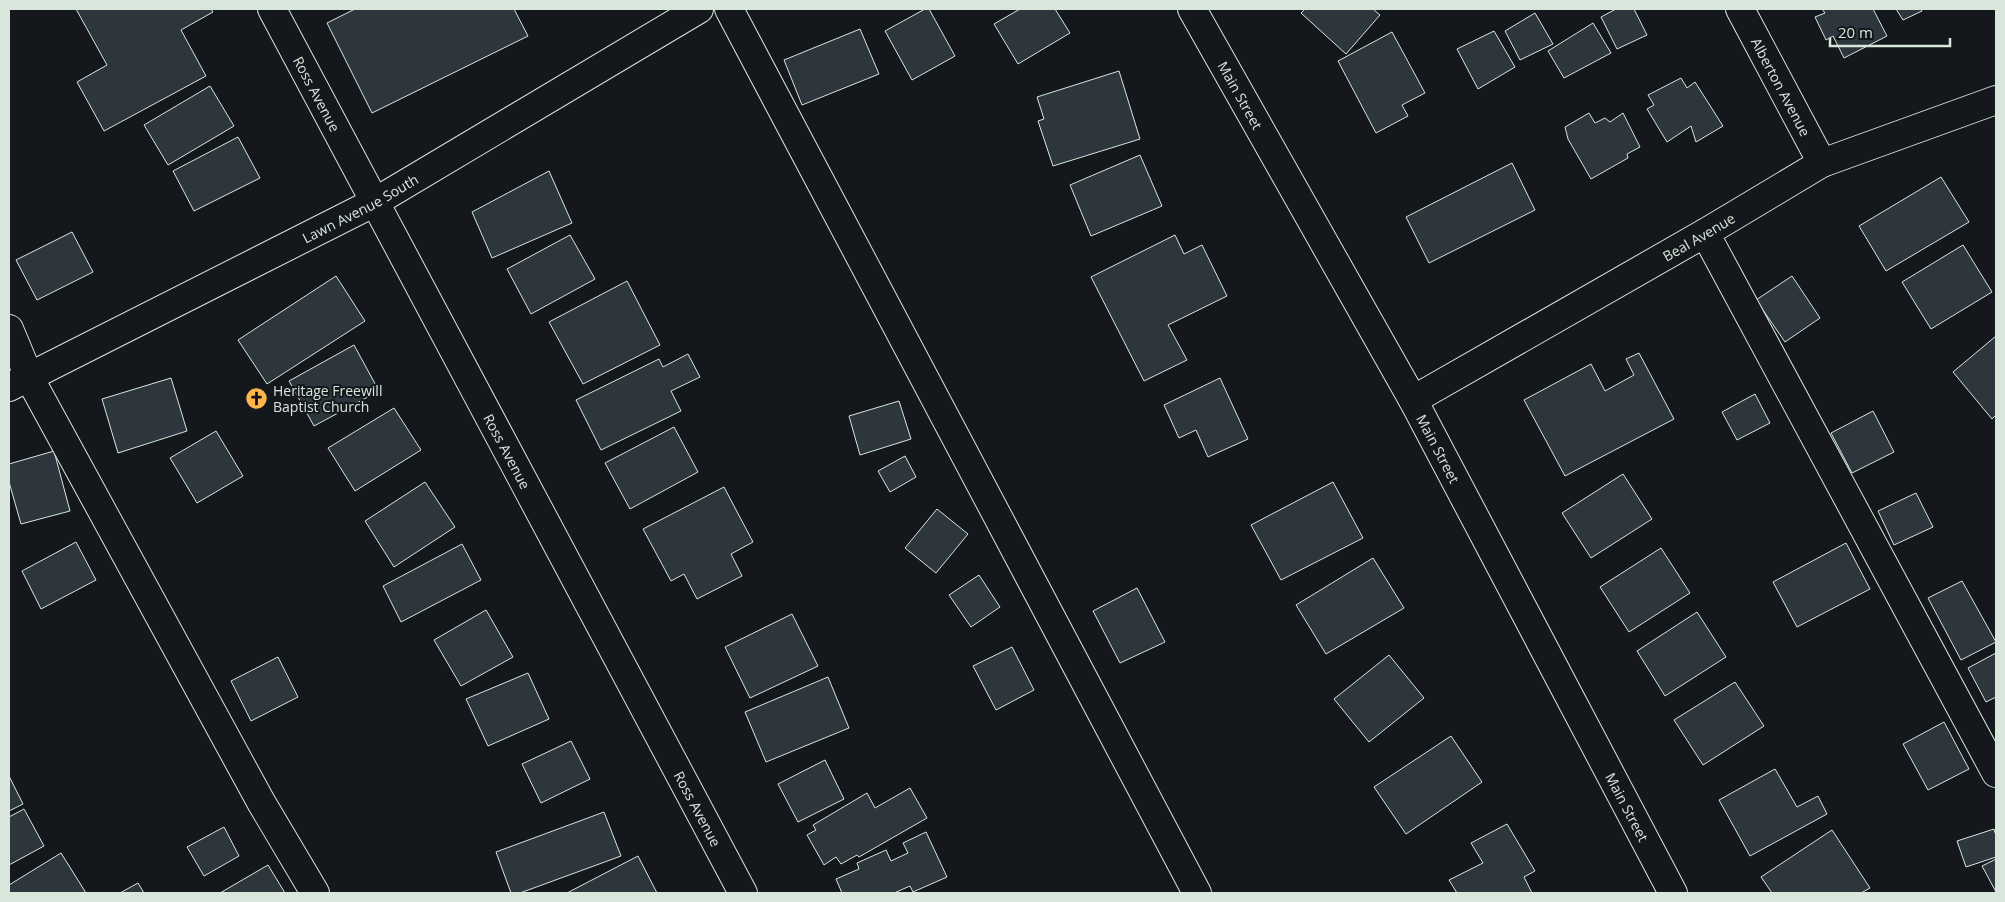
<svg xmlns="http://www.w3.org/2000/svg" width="2005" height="902" viewBox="0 0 2005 902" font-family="'Open Sans',sans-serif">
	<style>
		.building { fill: #2c363c; stroke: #d8e6dc }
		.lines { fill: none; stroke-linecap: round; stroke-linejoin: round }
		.minor-casing { stroke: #d8e6dc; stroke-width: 30 }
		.major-casing { stroke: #d8e6dc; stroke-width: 30 }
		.minor { stroke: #14181c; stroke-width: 28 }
		.major { stroke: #14181c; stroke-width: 28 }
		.labels { text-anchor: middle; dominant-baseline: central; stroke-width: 4; stroke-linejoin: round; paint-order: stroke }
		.street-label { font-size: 14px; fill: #d8e6dc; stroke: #14181c }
		.poi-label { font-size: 14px; fill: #d8e6dc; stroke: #14181c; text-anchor: start }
	</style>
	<rect width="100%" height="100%" fill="#14181c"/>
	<g class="building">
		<path d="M 76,9 L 211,9 L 213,12 L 181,30 L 206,76 L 104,131 L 77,82 L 107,65 Z"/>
		<path d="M 355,9 L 514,9 L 528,36 L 372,113 L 327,23 Z"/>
		<path d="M 925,9 L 929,9 L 955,56 L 912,80 L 885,31 Z"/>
		<path d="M 1020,9 L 1055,9 L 1070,33 L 1018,64 L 994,24 Z"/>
		<path d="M 1305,9 L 1373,9 L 1380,15 L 1346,54 L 1301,13 Z"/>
		<path d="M 1616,9 L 1634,9 L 1647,35 L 1617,49 L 1601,17 Z"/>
		<path d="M 1822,9 L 1873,9 L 1887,36 L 1844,58 L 1833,36 L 1826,40 L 1815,17 L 1825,13 Z"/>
		<path d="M 1896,9 L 1921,9 L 1922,11 L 1903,20 Z"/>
		<path d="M 1535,13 L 1553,44 L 1520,60 L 1505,31 Z"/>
		<path d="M 1593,23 L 1611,53 L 1564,78 L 1548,51 Z"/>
		<path d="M 860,29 L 879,74 L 802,105 L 784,60 Z"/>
		<path d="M 1494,31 L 1515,67 L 1478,89 L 1457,49 Z"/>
		<path d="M 1392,32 L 1425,93 L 1402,105 L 1408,116 L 1376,133 L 1338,61 Z"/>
		<path d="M 1119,71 L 1140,139 L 1053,166 L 1038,121 L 1044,119 L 1037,97 Z"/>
		<path d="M 1681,78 L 1687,88 L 1695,82 L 1723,126 L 1696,142 L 1691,126 L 1667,142 L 1647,109 L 1654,105 L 1648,95 Z"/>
		<path d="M 210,86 L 234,126 L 168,165 L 144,125 Z"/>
		<path d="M 1589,113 L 1595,123 L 1605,118 L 1610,122 L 1623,113 L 1640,147 L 1627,154 L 1628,158 L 1591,179 L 1568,139 L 1565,127 Z"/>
		<path d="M 238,137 L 260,178 L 194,211 L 173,171 Z"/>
		<path d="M 1140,155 L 1162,206 L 1091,236 L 1070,185 Z"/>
		<path d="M 1512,163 L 1535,210 L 1429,263 L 1406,217 Z"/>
		<path d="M 549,171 L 572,223 L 492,258 L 472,212 Z"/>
		<path d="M 1941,177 L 1969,222 L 1886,271 L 1859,226 Z"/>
		<path d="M 72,232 L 93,272 L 37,300 L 16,260 Z"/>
		<path d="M 570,235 L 595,279 L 531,314 L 507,269 Z"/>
		<path d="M 1175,235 L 1184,254 L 1202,245 L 1227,296 L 1168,325 L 1187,360 L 1144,381 L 1091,277 Z"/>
		<path d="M 1963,245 L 1992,292 L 1931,329 L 1902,282 Z"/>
		<path d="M 336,276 L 365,321 L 267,384 L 238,340 Z"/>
		<path d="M 1792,276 L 1820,318 L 1785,342 L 1756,300 Z"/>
		<path d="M 627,281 L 660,345 L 583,384 L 549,322 Z"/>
		<path d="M 1996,336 L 1996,415 L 1992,419 L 1953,372 Z"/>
		<path d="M 354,345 L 379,391 L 314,426 L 289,381 Z"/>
		<path d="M 1639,353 L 1674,419 L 1565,476 L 1524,400 L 1591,364 L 1605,391 L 1634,375 L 1626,359 Z"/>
		<path d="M 688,354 L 700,377 L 671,391 L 681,411 L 601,450 L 576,400 L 659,359 L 663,367 Z"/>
		<path d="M 171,378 L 187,431 L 118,453 L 102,399 Z"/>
		<path d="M 1220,378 L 1248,439 L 1208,457 L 1196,430 L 1179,438 L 1164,405 Z"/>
		<path d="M 1755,394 L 1770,423 L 1737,440 L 1722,412 Z"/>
		<path d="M 899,401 L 911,439 L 860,455 L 849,416 Z"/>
		<path d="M 394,408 L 421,450 L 355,491 L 328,448 Z"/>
		<path d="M 1873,411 L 1894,452 L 1852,473 L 1831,433 Z"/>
		<path d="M 674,427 L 698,472 L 630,509 L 605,463 Z"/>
		<path d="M 216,431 L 243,476 L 197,503 L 170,458 Z"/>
		<path d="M 54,451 L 70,511 L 21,524 L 9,482 L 9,464 Z"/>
		<path d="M 905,456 L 916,477 L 890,492 L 878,471 Z"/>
		<path d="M 1623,474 L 1652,519 L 1591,558 L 1562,513 Z"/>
		<path d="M 425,482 L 455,527 L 394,567 L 365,521 Z"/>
		<path d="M 1333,482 L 1363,538 L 1281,580 L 1251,525 Z"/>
		<path d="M 724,487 L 753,542 L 731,554 L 742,576 L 697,599 L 684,574 L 671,581 L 643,529 Z"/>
		<path d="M 1916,493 L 1933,527 L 1894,545 L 1878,511 Z"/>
		<path d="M 937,509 L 968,534 L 936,573 L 905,548 Z"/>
		<path d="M 76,542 L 96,580 L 41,609 L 22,571 Z"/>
		<path d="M 1846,543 L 1870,589 L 1797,627 L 1773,582 Z"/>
		<path d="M 462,544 L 481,580 L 401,622 L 383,586 Z"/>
		<path d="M 1661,548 L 1690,593 L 1629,632 L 1600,587 Z"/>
		<path d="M 1373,558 L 1404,608 L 1326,654 L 1296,605 Z"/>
		<path d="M 979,575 L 1000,607 L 971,627 L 949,595 Z"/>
		<path d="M 1962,581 L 1996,642 L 1961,660 L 1928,598 Z"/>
		<path d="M 1137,588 L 1165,642 L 1120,663 L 1093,611 Z"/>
		<path d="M 486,610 L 513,657 L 461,686 L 434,640 Z"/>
		<path d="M 1697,612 L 1726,657 L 1665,696 L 1637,651 Z"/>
		<path d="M 792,614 L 818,666 L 750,698 L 725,647 Z"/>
		<path d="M 1012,647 L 1034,690 L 996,710 L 973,666 Z"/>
		<path d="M 1996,653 L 1996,697 L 1986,702 L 1968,668 Z"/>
		<path d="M 1389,655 L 1424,698 L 1369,742 L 1334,699 Z"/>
		<path d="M 278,657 L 298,697 L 251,721 L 231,681 Z"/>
		<path d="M 528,673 L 549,719 L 488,746 L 466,699 Z"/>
		<path d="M 828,677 L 849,728 L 766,762 L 745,712 Z"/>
		<path d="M 1735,682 L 1764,726 L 1703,765 L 1674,720 Z"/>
		<path d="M 1944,722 L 1969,769 L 1928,790 L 1903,744 Z"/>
		<path d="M 1451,736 L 1482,782 L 1406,834 L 1374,787 Z"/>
		<path d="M 571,741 L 590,779 L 541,803 L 522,764 Z"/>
		<path d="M 825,760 L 844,799 L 798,822 L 778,784 Z"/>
		<path d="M 1775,769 L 1797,807 L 1818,796 L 1827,814 L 1750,856 L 1719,800 Z"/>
		<path d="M 9,776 L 23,804 L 9,811 Z"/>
		<path d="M 910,788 L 927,818 L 859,857 L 857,855 L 841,864 L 836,857 L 824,865 L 807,835 L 816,830 L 813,825 L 867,793 L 875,808 Z"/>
		<path d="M 24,809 L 44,846 L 9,865 L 9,817 Z"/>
		<path d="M 604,812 L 621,856 L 520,893 L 511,893 L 496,852 Z"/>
		<path d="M 1507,824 L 1535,871 L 1524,877 L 1532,893 L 1457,893 L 1449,880 L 1483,863 L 1471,843 Z"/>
		<path d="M 224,827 L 239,856 L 204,876 L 187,847 Z"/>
		<path d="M 1994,829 L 1996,836 L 1996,857 L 1966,867 L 1957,841 Z"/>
		<path d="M 1832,830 L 1870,888 L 1861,893 L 1772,893 L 1761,877 Z"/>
		<path d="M 926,832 L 947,877 L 913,892 L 910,886 L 894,893 L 842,893 L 836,879 L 859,869 L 857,863 L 886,850 L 891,861 L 908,853 L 903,843 Z"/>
		<path d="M 61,853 L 86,893 L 9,893 L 9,885 Z"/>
		<path d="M 638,856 L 657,893 L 567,893 Z"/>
		<path d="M 1996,859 L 1996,892 L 1982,866 Z"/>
		<path d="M 268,865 L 285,893 L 220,893 Z"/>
		<path d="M 138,883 L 144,893 L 120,893 Z"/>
	</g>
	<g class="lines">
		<defs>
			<g id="minor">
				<path id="s1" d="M 272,9 L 743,893"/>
				<path d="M 729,9 L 1197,893"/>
				<path id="s2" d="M 1740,9 L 1822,163"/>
				<path d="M 1705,233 L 1996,773"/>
				<path d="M 9,329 L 29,377 L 261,802 L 315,893"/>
				<path id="s3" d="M 9,387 L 375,202 L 699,9"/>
				<path id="s4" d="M 1413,400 L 1705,233 L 1822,163 L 1996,100"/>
			</g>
			<g id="major">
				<path id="s5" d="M 1192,9 L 1413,400 L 1673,893"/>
			</g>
		</defs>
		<use href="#minor" class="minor-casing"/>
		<use href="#major" class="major-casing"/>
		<use href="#minor" class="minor"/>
		<use href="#major" class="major"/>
	</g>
	<defs>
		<symbol id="church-disc" viewBox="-11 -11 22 22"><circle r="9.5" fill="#ffb74d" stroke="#14181c"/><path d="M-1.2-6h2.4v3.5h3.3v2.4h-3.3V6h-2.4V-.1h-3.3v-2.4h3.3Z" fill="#111"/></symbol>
	</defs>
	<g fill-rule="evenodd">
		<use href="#church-disc" x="244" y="386" width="25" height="25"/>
	</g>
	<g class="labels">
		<g class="street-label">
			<text stroke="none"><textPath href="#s2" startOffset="88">Alberton Avenue</textPath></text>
			<text stroke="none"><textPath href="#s1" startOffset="96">Ross Avenue</textPath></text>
			<text stroke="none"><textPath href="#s5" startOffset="99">Main Street</textPath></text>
			<text stroke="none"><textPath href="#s3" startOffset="394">Lawn Avenue South</textPath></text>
			<text stroke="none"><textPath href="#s4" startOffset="329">Beal Avenue</textPath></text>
			<text stroke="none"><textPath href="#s5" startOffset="504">Main Street</textPath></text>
			<text stroke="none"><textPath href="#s1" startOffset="501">Ross Avenue</textPath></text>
			<text stroke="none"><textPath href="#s5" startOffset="909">Main Street</textPath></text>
			<text stroke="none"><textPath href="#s1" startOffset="906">Ross Avenue</textPath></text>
		</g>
		<g class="poi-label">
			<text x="273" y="390">Heritage Freewill<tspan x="273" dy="16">Baptist Church</tspan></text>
		</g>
	</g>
	<rect width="2005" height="902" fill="none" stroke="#d8e6dc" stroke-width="20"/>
	<path d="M1830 38v8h120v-8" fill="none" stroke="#d8e6dc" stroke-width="2.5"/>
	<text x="1838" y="38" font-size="15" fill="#d8e6dc" stroke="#14181c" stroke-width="4" paint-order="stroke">20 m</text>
</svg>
